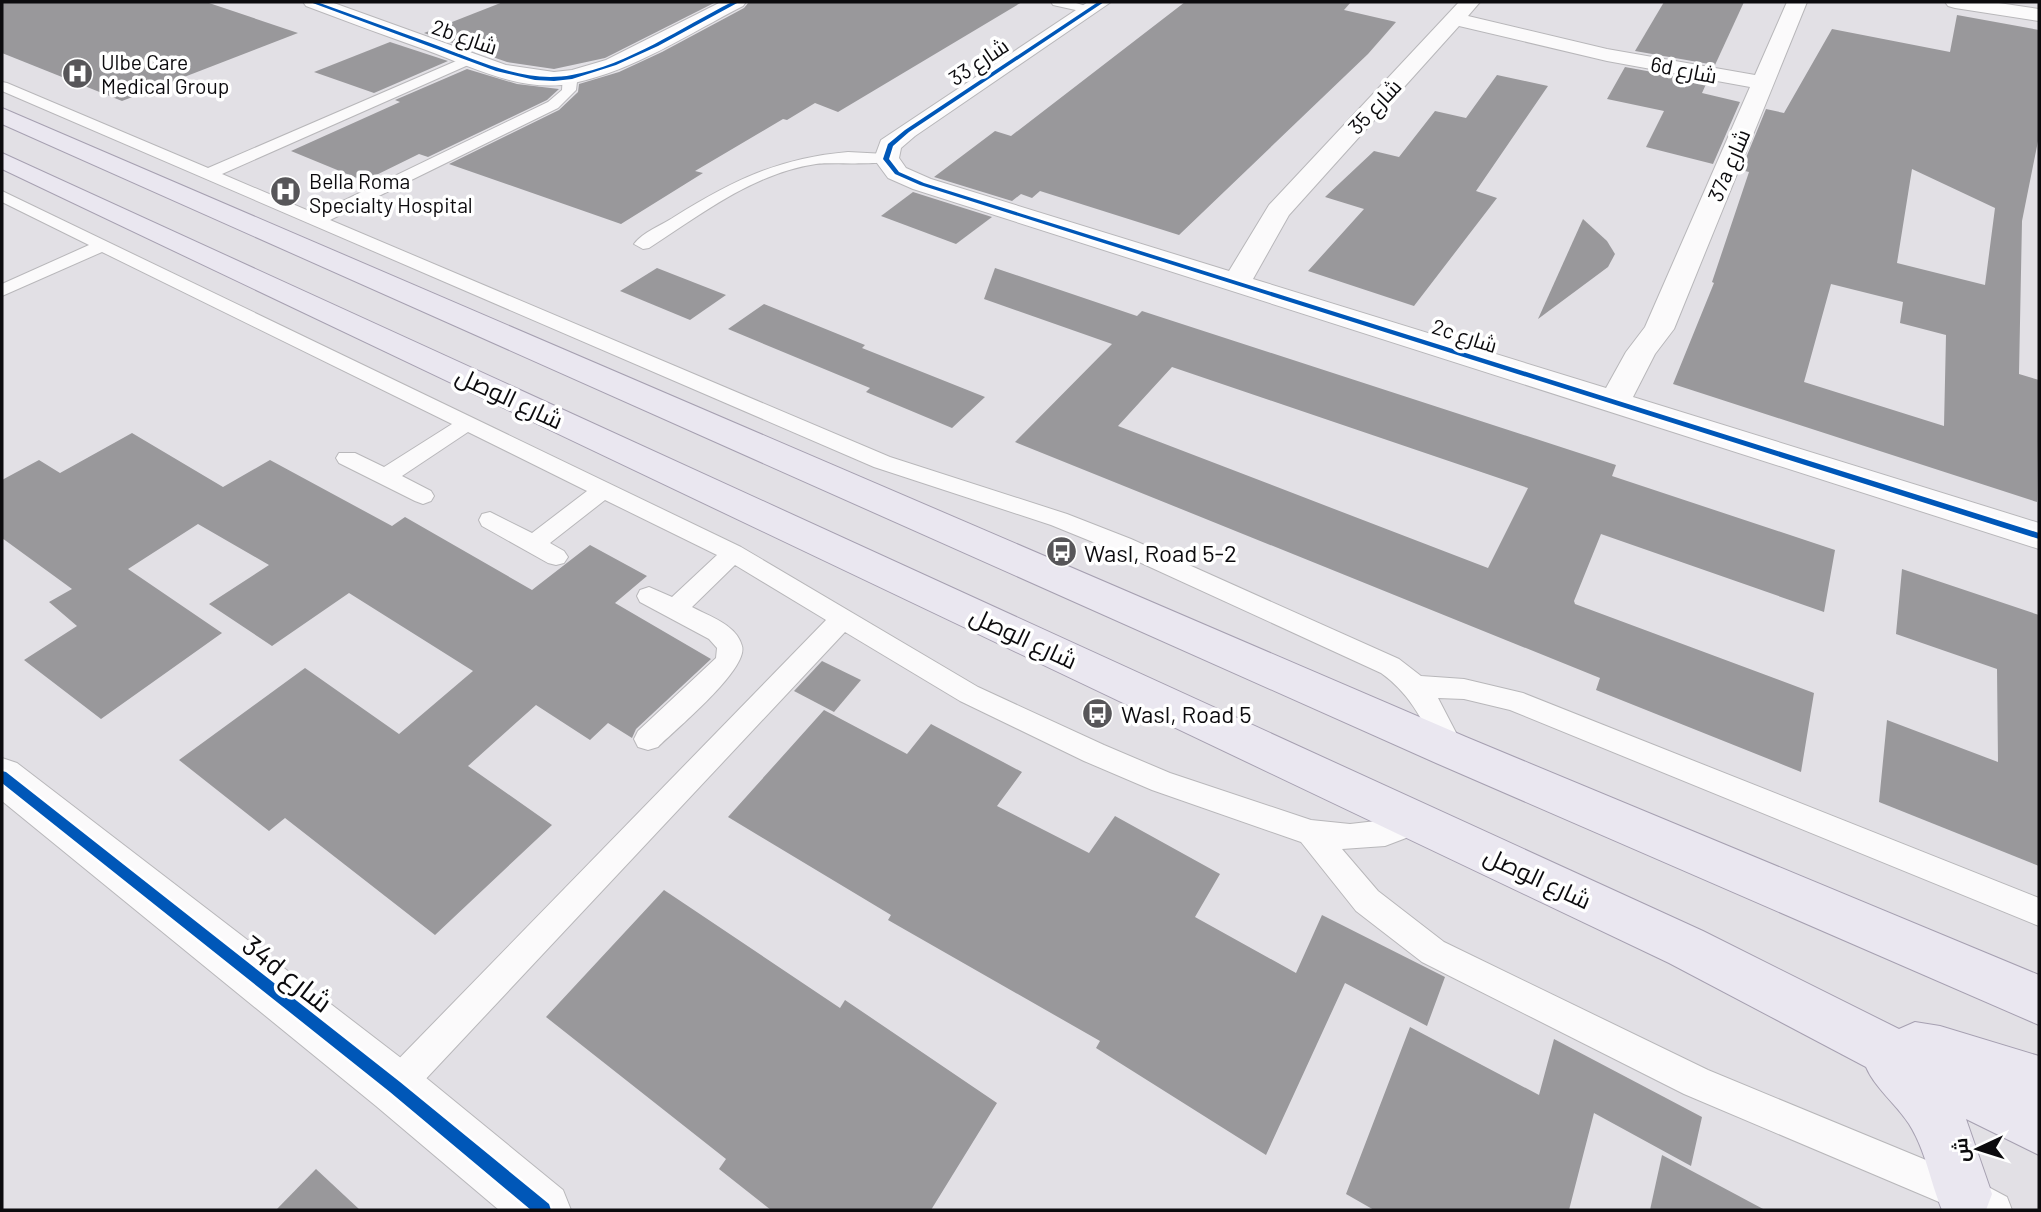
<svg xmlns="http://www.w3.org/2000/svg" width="2041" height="1212" viewBox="0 0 2041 1212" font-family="Barlow,Cairo,sans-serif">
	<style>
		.building { fill: #99989b; fill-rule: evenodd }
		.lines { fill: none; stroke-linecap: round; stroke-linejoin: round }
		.service-casing { stroke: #b8b7ba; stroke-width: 2 }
		.minor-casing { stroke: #b8b7ba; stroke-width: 2 }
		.primary-casing { stroke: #a6a0b1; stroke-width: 2 }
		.service { fill: #fbfafb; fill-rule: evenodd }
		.minor { fill: #fbfafb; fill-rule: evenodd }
		.primary { fill: #eae7f0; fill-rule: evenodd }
		.cycleway-casing { stroke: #fff; stroke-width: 5 }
		.cycleway { fill: #0057b8; fill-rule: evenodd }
		.labels { text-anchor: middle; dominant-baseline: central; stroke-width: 7; stroke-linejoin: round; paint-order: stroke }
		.far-street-label { font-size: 21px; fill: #0c0b0e; stroke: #fff }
		.far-poi-label { font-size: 21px; fill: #0c0b0e; stroke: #fff; text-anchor: start }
		.street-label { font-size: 24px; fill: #0c0b0e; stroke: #fff }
		.poi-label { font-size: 24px; fill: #0c0b0e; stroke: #fff; text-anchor: start }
		.near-street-label { font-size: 28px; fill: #0c0b0e; stroke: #fff }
	</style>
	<rect width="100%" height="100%" fill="#e2e0e5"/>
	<g class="building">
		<path d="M 2,2 L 206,2 L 298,33 L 122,101 L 2,53 Z"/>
		<path d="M 503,2 L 716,2 L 605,58 L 554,69 L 507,62 L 424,33 Z"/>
		<path d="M 749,2 L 1022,2 L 838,112 L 815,103 L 787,120 L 783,119 L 695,171 L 703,173 L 621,224 L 449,164 L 559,110 L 578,92 L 579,84 L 619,72 L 662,52 L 744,8 Z"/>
		<path d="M 1185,2 L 1351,2 L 1344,10 L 1396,22 L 1368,54 L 1179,235 L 1040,191 L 1032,198 L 1021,194 L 1012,201 L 934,177 L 995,131 L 1011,136 Z"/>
		<path d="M 1664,2 L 1744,2 L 1715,65 L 1635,51 Z"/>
		<path d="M 1957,15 L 2039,30 L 2039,136 L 2022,221 L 2019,374 L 2039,380 L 2037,502 L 1673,384 L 1714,283 L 1712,282 L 1749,172 L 1741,170 L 1766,109 L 1784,113 L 1832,29 L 1950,52 ZM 1912,169 L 1995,208 L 1985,285 L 1897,263 ZM 1831,284 L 1903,302 L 1900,323 L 1946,335 L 1944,426 L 1804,382 Z"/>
		<path d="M 390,42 L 448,61 L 374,93 L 314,72 Z"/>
		<path d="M 1625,67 L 1707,82 L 1702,93 L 1740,102 L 1713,164 L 1646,147 L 1664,111 L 1607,99 Z"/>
		<path d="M 467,69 L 517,84 L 559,89 L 547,100 L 428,157 L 419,154 L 364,181 L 291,151 L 400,102 L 395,100 Z"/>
		<path d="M 1497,75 L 1548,86 L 1476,191 L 1497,198 L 1414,306 L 1308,271 L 1364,209 L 1325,197 L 1374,151 L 1399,157 L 1435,111 L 1466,118 Z"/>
		<path d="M 913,192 L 992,217 L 956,244 L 881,216 Z"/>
		<path d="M 1583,219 L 1607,241 L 1615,254 L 1608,267 L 1538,319 Z"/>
		<path d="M 657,268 L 726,295 L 690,320 L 620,291 Z"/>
		<path d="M 995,268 L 1137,316 L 1142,311 L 1616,465 L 1612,476 L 1835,550 L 1824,612 L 1601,534 L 1574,601 L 1575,604 L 1814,693 L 1801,772 L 1596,690 L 1600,678 L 1015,442 L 1112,344 L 984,299 ZM 1172,367 L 1528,488 L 1488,568 L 1118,426 Z"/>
		<path d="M 764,304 L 865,345 L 862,348 L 985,397 L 952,428 L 866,392 L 870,388 L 728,329 Z"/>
		<path d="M 132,433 L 223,487 L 270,460 L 392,526 L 405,517 L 532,590 L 590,545 L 647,576 L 615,603 L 711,659 L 636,729 L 632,738 L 608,723 L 590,740 L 536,705 L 468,766 L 552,825 L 435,935 L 285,818 L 269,831 L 179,760 L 305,668 L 399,734 L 473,671 L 349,593 L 272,646 L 209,604 L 269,565 L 198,524 L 128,569 L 222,633 L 101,719 L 24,660 L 77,626 L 49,602 L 72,589 L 2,538 L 2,480 L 39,460 L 60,473 Z"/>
		<path d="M 1902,569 L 2039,615 L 2039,866 L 1879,802 L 1887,720 L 1998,762 L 1997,669 L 1896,634 Z"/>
		<path d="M 822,661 L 861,680 L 834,712 L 794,691 Z"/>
		<path d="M 824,710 L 907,754 L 931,724 L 1022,772 L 997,806 L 1089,853 L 1115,816 L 1220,874 L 1195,917 L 1296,973 L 1322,915 L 1445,977 L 1427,1026 L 1345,983 L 1266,1155 L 1096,1048 L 1100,1041 L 888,920 L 891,915 L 728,817 Z"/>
		<path d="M 664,890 L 840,1008 L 845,1000 L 997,1103 L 931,1210 L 771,1210 L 719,1169 L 726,1159 L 546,1017 Z"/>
		<path d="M 1410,1027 L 1539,1095 L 1554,1039 L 1702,1117 L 1691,1166 L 1594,1113 L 1569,1210 L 1374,1210 L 1346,1194 Z"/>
		<path d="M 1662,1155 L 1765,1210 L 1650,1210 Z"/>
		<path d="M 316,1169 L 360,1210 L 276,1210 Z"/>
	</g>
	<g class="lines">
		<defs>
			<g id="service">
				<path d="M 1051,2 L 1073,2 L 1095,9 L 1089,13 L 1053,5 Z"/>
				<path d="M 470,55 L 475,56 L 475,62 L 222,174 L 316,214 L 548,102 L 562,90 L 563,74 L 573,74 L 577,82 L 576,90 L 558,108 L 330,220 L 890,457 L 1067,514 L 1131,539 L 1399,659 L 1421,676 L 1464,679 L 1523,693 L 2039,898 L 2039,926 L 1510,710 L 1464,699 L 1438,698 L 1465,750 L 1461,758 L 1451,761 L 1441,758 C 1424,724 1413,696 1381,673 L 1115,551 L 1051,525 L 874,467 L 2,91 L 2,82 L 7,83 L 208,168 Z"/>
				<path d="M 848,152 L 886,154 L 894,159 C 887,166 831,162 816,164 C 754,173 700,215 649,248 L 643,249 L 634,244 C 643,232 662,225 674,217 C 732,181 778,158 848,152 Z"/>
				<path d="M 2,191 L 741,547 L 978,687 L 1104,745 L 1170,773 L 1311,820 L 1350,824 L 1385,820 L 1417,808 L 1427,812 L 1431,821 L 1427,830 L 1385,846 L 1342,849 L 1378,891 L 1444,942 L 1708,1070 L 1977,1181 L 2007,1197 L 2012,1210 L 1958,1210 L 1684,1094 L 1422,962 L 1356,911 L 1301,842 L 1152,790 L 1084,761 L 960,701 L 845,632 L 407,1099 L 395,1104 L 383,1099 L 378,1087 L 383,1075 L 826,620 L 735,565 L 692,607 C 709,616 737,625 742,646 C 749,669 675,730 658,747 L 648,750 L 638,747 L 634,739 L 638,731 L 716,658 L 717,648 L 709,639 L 640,602 L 637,596 L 640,590 L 649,587 L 672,597 L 717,555 L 605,500 L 550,543 L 564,551 L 568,557 L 564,563 L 556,565 L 548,563 L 482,526 L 479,520 L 482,514 L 490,512 L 532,533 L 587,491 L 468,432 L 402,476 L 431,491 L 434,496 L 431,501 L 423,504 L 415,501 L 339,463 L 336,458 L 339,453 L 355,453 L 384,467 L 452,424 L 102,252 L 2,296 L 2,284 L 89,245 L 2,202 Z"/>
			</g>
			<g id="minor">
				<path d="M 303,2 L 331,2 L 506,65 L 554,72 L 572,70 L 606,60 L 721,2 L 746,2 L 743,6 C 688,34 635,70 574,83 C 524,94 472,67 426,50 C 386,36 346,21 306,6 Z"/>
				<path d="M 1088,2 L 1111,2 L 915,136 L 901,148 L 899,158 L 906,168 L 931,179 L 1229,271 L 1269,205 L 1459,2 L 1480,2 L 1468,16 L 1607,49 L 1755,75 L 1787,2 L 1807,2 L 1674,329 L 1655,354 L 1633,397 L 2039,523 L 2039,549 L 913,189 L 888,178 L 874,159 L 881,140 ZM 1459,26 L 1607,61 L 1750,87 L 1645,327 L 1626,352 L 1606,388 L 1253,279 L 1289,215 Z"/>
				<path d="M 1945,2 L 1992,2 L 2039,9 L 2039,21 L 1955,8 L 1948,6 Z"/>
				<path d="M 2,758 L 17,763 L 414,1068 L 563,1190 L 571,1210 L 499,1210 L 376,1106 L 2,801 Z"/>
			</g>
			<g id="primary">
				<path d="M 2,108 L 1466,737 L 2039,975 L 2039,1025 L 1436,763 L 2,124 Z"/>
				<path d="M 2,153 L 1703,931 L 1899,1029 L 1915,1022 L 1940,1026 L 2039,1056 L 2039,1155 L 1966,1119 L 1992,1194 L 1986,1210 L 1942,1210 C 1930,1181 1926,1151 1909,1124 C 1896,1104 1875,1088 1866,1067 L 1669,963 L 2,169 Z"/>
			</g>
		</defs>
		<use href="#service" class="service-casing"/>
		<use href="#minor" class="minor-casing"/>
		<use href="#primary" class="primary-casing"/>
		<use href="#service" class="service"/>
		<use href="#minor" class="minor"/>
		<use href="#primary" class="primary"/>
		<defs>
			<g id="cycleway">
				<path d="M 310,2 L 317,2 C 356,16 394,30 433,44 C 477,60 524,84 572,75 C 628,65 682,27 732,2 L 739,2 L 658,46 L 616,65 L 572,79 L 554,81 L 535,80 L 496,71 Z"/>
				<path d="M 1098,2 L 1104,2 L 909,132 L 893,146 L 889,159 L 899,172 L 924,183 L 2039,533 L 2039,539 L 920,185 L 895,174 L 883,159 L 888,144 L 905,130 Z"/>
				<path d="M 2,771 L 6,772 L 400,1082 L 549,1204 L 551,1210 L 531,1210 L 390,1092 L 2,783 Z"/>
			</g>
		</defs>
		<use href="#cycleway" class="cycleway-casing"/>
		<use href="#cycleway" class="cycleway"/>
	</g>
	<defs>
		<symbol id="hospital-disc" viewBox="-11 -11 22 22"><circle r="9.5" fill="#575659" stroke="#fff"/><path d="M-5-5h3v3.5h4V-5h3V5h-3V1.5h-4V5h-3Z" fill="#fff"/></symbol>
		<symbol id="bus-disc" viewBox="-11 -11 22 22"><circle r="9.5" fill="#575659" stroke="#fff"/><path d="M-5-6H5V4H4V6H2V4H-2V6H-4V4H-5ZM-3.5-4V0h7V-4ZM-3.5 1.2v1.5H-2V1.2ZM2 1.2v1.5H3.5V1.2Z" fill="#fff"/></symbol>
	</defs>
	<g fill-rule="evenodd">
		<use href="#hospital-disc" x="60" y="56" width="35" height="35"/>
		<use href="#hospital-disc" x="268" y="174" width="35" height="35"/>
		<use href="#bus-disc" x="1044" y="534" width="35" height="35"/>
		<use href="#bus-disc" x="1080" y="696" width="35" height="35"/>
	</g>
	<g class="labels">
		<g class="far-street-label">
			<text transform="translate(465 36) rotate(19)">2b شارع</text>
			<text transform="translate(978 61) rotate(-34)">شارع 33</text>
			<text transform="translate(1684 69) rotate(11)">6d شارع</text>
			<text transform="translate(1374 106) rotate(-47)">شارع 35</text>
			<text transform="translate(1728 165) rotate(-67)">37a شارع</text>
			<text transform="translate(1465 335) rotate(18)">2c شارع</text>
		</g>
		<g class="far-poi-label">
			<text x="101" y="61">Ulbe Care<tspan x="101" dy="24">Medical Group</tspan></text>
			<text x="309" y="180">Bella Roma<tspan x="309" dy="24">Specialty Hospital</tspan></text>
		</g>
		<g class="street-label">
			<text transform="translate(510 397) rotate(25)">شارع الوصل</text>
			<text transform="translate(1024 637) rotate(25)">شارع الوصل</text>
			<text transform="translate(1538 877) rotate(25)">شارع الوصل</text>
		</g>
		<g class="poi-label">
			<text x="1084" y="552">Wasl, Road 5-2</text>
			<text x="1121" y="713">Wasl, Road 5</text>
		</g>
		<g class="near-street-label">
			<text transform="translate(288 973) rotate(38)">34d شارع</text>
		</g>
	</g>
	<rect width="2041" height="1212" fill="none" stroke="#0c0b0e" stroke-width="7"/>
	<g transform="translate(1978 1149) rotate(266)" stroke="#ffffff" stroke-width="5" paint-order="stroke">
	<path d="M0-5L12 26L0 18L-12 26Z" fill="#0c0b0e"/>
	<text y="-10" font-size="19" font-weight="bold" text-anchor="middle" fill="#0c0b0e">ش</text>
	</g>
</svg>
